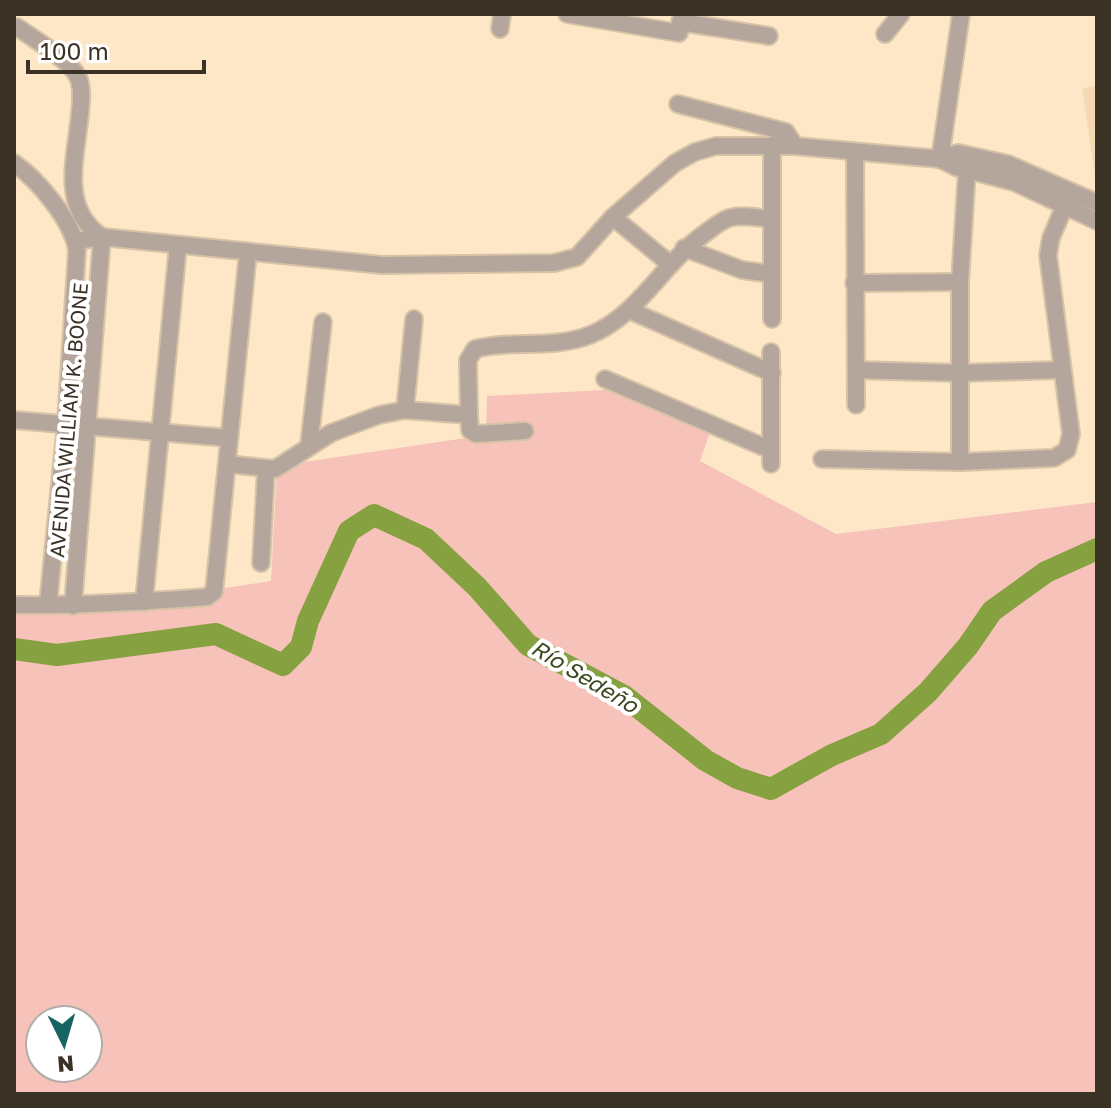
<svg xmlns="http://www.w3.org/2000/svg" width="1111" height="1108" viewBox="0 0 1111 1108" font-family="'Golos Text',sans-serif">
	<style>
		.built { fill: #f4d9b4 }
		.green { fill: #f7c2b9; fill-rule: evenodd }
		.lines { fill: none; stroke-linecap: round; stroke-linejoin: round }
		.river { stroke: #86a13f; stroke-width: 22 }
		.minor-casing { stroke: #d6c3a7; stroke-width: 20 }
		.minor { stroke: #b5a69d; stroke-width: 16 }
		.labels { text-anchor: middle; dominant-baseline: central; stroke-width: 8; stroke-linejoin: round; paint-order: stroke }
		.street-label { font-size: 20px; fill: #3b3226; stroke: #fff }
		.water-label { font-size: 22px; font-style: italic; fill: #3b471f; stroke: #fff }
	</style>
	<rect width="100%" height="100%" fill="#fde7c7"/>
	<path class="built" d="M 1097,86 L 1097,190 L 1082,88 Z"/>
	<path class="green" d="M 605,390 L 710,432 L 700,461 L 836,534 L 1097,502 L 1097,1094 L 14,1094 L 14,603 L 87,610 L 271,581 L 277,466 L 486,435 L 487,396 ZM 40,1020 L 88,1020 L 88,1068 L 40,1068 Z"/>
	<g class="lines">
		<path class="river" d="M 14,649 L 57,655 L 216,634 L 283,665 L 301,647 L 308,621 L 349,531 L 374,515 L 426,539 L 477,587 L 528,645 L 624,696 L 705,760 L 737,778 L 771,789 L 832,755 L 881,734 L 928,692 L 968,646 L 992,611 L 1046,572 L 1097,549"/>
		<defs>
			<g id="minor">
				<path d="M 567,14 L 679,33 L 682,14"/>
				<path d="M 680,22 L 769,36"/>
				<path d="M 17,27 C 32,38 70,60 78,77 C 83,88 81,102 80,113 C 76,158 59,208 102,237"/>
				<path d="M 500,29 L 502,14"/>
				<path d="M 885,34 L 901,14"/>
				<path d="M 678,104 L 786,132 L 795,146"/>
				<path d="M 772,145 L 772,319"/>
				<path d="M 855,152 L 856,405"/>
				<path d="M 940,159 L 958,153 L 1008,164 L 1097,203"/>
				<path d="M 940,159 L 961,14"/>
				<path d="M 14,163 C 38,180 72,220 77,250 L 66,424 L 48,605"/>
				<path d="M 613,217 L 670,264"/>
				<path d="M 76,241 L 102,237 L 382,265 L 554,263 L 577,257 L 613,217 L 675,163 L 695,152 L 716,146 L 795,146 L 940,159 L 956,167 L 1014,182 L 1097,221"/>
				<path d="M 684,248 L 742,270 L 772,274"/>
				<path d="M 854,283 L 960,282"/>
				<path d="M 629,310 L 772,373"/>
				<path d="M 856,370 L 960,373 L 1062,370"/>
				<path d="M 605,379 L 771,450"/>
				<path d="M 405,410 L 414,319"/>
				<path d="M 469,415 L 470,430 L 476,434 L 525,431"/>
				<path d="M 14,420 L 229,438"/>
				<path d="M 309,446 L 323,322"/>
				<path d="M 822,459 L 960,462 L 1054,458 L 1067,450 L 1071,434 L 1048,255 L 1051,238 L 1065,205"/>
				<path d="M 960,462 L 960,282 L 967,169"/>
				<path d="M 227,464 L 275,469 L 331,433 L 379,415 L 405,410 L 469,415 L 468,360 L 475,349 C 512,339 552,350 590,335 C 638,316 662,264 704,234 C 711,229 720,221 729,218 C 742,214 759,218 772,219"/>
				<path d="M 771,464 L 771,352"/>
				<path d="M 261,563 L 266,470"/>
				<path d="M 144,602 L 178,245"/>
				<path d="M 14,605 C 79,606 143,602 207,597 L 214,592 L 248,252"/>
				<path d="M 73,606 L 102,237"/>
			</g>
		</defs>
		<use href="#minor" class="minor-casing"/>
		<use href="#minor" class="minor"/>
	</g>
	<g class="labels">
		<g class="street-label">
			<text transform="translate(68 420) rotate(-85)">AVENIDA WILLIAM K. BOONE</text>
		</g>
		<g class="water-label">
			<text transform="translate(585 676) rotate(31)">Río Sedeño</text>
		</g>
	</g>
	<rect width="1111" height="1108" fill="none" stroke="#3b3226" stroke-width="32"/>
	<g transform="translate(64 1044) rotate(175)"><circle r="38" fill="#ffffff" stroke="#b1ada8" stroke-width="2"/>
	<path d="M0-6L14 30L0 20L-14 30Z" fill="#176563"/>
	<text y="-12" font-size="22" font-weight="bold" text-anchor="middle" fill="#3b3226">N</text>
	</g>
	<path d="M28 60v12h176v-12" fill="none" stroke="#3b3226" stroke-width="4"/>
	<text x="40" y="60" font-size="24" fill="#3b3226" stroke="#ffffff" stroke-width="6" paint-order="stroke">100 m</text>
</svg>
